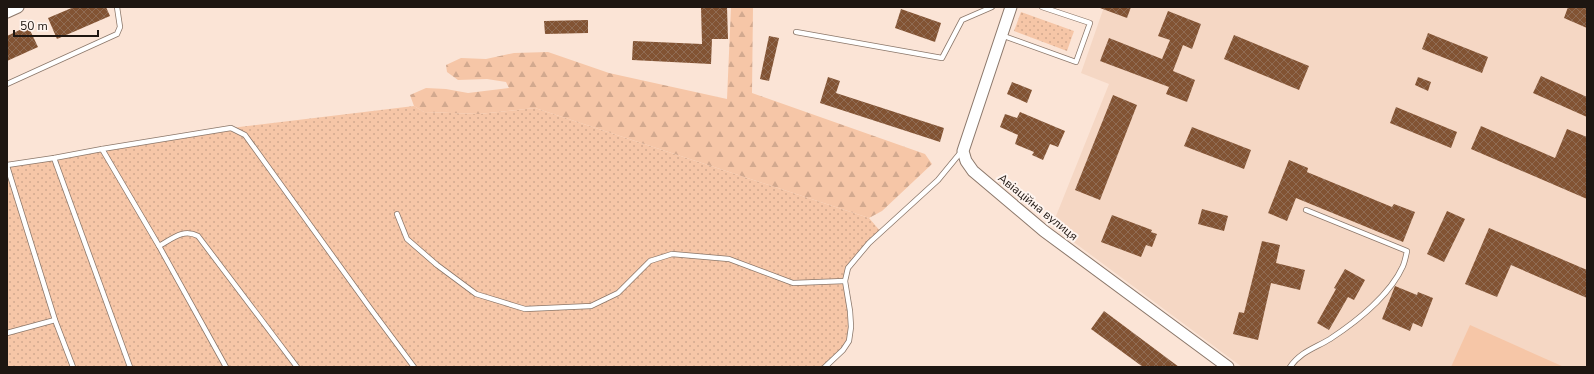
<svg xmlns="http://www.w3.org/2000/svg" width="1594" height="374" viewBox="0 0 1594 374" font-family="'Nunito Sans',sans-serif">
	<style>
		.built { fill: #f5d7c4 }
		.grass { fill: url(#grass-dots) }
		.forest { fill: url(#forest-firs) }
		.park { fill: #f6c6a7 }
		.building { fill: url(#building-cross-hatch) }
		.lines { fill: none; stroke-linecap: round; stroke-linejoin: round }
		.service-casing { stroke: #8b776a; stroke-width: 6 }
		.tertiary-casing { stroke: #8b776a; stroke-width: 13 }
		.service { stroke: #fff; stroke-width: 4.5 }
		.tertiary { stroke: #fff; stroke-width: 11 }
		.labels { text-anchor: middle; dominant-baseline: central; stroke-width: 4; stroke-linejoin: round; paint-order: stroke }
		.street-label { font-size: 12px; fill: #1e1611; stroke: #fef4ef }
	</style>
	<defs>
		<pattern id="grass-dots" width="8" height="8" patternUnits="userSpaceOnUse"><rect width="8" height="8" fill="#f6c6a7"/><path d="M2 2h.1M6 6h.1" fill="none" stroke="#d2a98f" stroke-width="1.8" stroke-linecap="round"/></pattern>
		<pattern id="forest-firs" width="22" height="20" patternUnits="userSpaceOnUse"><rect width="22" height="20" fill="#f6c6a7"/><path d="M5 1l3.5 6h-7zM16 11l3.5 6h-7z" fill="#d2a98f"/></pattern>
		<pattern id="building-cross-hatch" width="8" height="8" patternUnits="userSpaceOnUse"><rect width="8" height="8" fill="#825333"/><path d="M0 0l8 8M0 8l8-8" fill="none" stroke="#906c54"/></pattern>
	</defs>
	<rect width="100%" height="100%" fill="#fbe4d6"/>
	<path class="built" d="M 1104,7 L 1587,7 L 1587,367 L 1242,367 L 1052,226 L 1109,84 L 1081,73 Z"/>
	<g class="grass">
		<path d="M 1021,12 L 1074,31 L 1067,51 L 1014,31 Z"/>
		<path d="M 414,106 L 424,112 L 479,114 L 535,108 L 869,218 L 881,232 L 848,268 L 845,281 L 850,311 L 849,341 L 825,367 L 7,367 L 7,165 L 231,128 Z"/>
	</g>
	<path class="forest" d="M 731,7 L 753,7 L 752,93 L 925,154 L 932,164 L 882,211 L 869,218 L 535,108 L 479,114 L 424,112 L 414,106 L 410,95 L 426,88 L 446,89 L 468,93 L 509,88 L 506,82 L 487,79 L 458,80 L 447,72 L 446,65 L 461,58 L 486,59 L 514,53 L 548,52 L 609,73 L 727,99 Z"/>
	<path class="park" d="M 1470,325 L 1564,367 L 1451,367 Z"/>
	<g class="building">
		<path d="M 74,7 L 106,7 L 110,16 L 57,39 L 48,18 Z"/>
		<path d="M 701,7 L 727,7 L 728,39 L 712,39 L 711,64 L 632,60 L 633,41 L 702,44 Z"/>
		<path d="M 1100,7 L 1131,7 L 1127,18 L 1100,8 Z"/>
		<path d="M 1568,7 L 1587,7 L 1587,28 L 1564,18 Z"/>
		<path d="M 901,9 L 941,23 L 935,42 L 895,28 Z"/>
		<path d="M 1168,11 L 1201,24 L 1192,49 L 1183,45 L 1173,71 L 1195,80 L 1187,102 L 1166,94 L 1169,87 L 1100,61 L 1109,38 L 1162,59 L 1170,40 L 1158,36 Z"/>
		<path d="M 588,20 L 588,33 L 545,34 L 544,21 Z"/>
		<path d="M 28,26 L 38,47 L 7,61 L 7,36 Z"/>
		<path d="M 1428,33 L 1488,57 L 1482,73 L 1422,49 Z"/>
		<path d="M 1234,35 L 1309,66 L 1299,90 L 1224,59 Z"/>
		<path d="M 769,36 L 779,38 L 769,81 L 760,79 Z"/>
		<path d="M 1541,76 L 1587,97 L 1587,117 L 1533,93 Z"/>
		<path d="M 828,77 L 840,81 L 836,93 L 944,128 L 940,142 L 820,103 Z"/>
		<path d="M 1418,77 L 1431,82 L 1428,91 L 1415,85 Z"/>
		<path d="M 1012,82 L 1032,90 L 1027,103 L 1007,94 Z"/>
		<path d="M 1113,95 L 1137,105 L 1100,200 L 1075,190 Z"/>
		<path d="M 1396,107 L 1457,132 L 1451,148 L 1390,123 Z"/>
		<path d="M 1020,112 L 1065,131 L 1058,147 L 1050,144 L 1043,160 L 1032,155 L 1034,152 L 1015,144 L 1018,135 L 1000,127 L 1005,114 L 1017,118 Z"/>
		<path d="M 1481,126 L 1555,158 L 1567,129 L 1587,137 L 1587,199 L 1471,149 Z"/>
		<path d="M 1192,127 L 1251,150 L 1244,169 L 1184,146 Z"/>
		<path d="M 1289,160 L 1308,168 L 1307,172 L 1392,207 L 1394,204 L 1415,212 L 1403,242 L 1296,198 L 1287,221 L 1268,213 Z"/>
		<path d="M 1202,209 L 1228,216 L 1224,231 L 1198,224 Z"/>
		<path d="M 1447,211 L 1465,219 L 1444,262 L 1427,254 Z"/>
		<path d="M 1112,215 L 1152,230 L 1151,232 L 1157,234 L 1152,247 L 1146,245 L 1141,257 L 1101,242 Z"/>
		<path d="M 1489,228 L 1587,270 L 1587,298 L 1511,265 L 1497,297 L 1465,284 Z"/>
		<path d="M 1262,241 L 1280,245 L 1276,263 L 1305,270 L 1300,290 L 1271,283 L 1258,340 L 1233,334 L 1239,312 L 1244,313 Z"/>
		<path d="M 1345,269 L 1365,280 L 1354,300 L 1348,297 L 1329,330 L 1317,323 L 1336,289 L 1334,288 Z"/>
		<path d="M 1395,286 L 1417,295 L 1418,292 L 1433,298 L 1422,327 L 1413,323 L 1410,331 L 1382,319 Z"/>
		<path d="M 1104,311 L 1179,367 L 1143,367 L 1091,329 Z"/>
	</g>
	<g class="lines">
		<defs>
			<g id="service">
				<path d="M 796,32 L 942,58 L 962,20 L 992,7"/>
				<path d="M 1001,35 L 1076,62 L 1090,23 L 1042,7"/>
				<path d="M 7,84 L 117,34 L 120,27 L 117,7"/>
				<path d="M 102,149 L 231,128 L 245,135 L 370,308 L 414,367"/>
				<path d="M 54,158 L 130,367"/>
				<path d="M 7,165 L 54,158 L 102,149 L 159,246 L 226,367"/>
				<path d="M 7,166 L 55,320 L 73,367"/>
				<path d="M 397,214 L 407,239 L 437,265 L 476,294 L 525,309 L 591,306 L 618,293 L 650,261 L 672,254 L 729,259 L 793,283 L 845,281"/>
				<path d="M 159,246 C 172,239 183,228 198,236 L 297,367"/>
				<path d="M 7,333 L 55,320"/>
				<path d="M 825,367 L 843,350 L 849,341 L 851,327 L 850,311 L 845,281 L 848,268 L 869,243 L 938,180 L 961,152"/>
				<path d="M 1290,367 C 1300,352 1315,348 1330,339 C 1356,322 1390,295 1403,266 C 1405,261 1406,256 1407,251 L 1306,210"/>
			</g>
			<g id="tertiary">
				<path d="M 1011,7 L 963,151 L 966,161 L 973,171 L 1044,231 L 1228,367"/>
				<path d="M 7,12 L 18,7"/>
			</g>
		</defs>
		<use href="#service" class="service-casing"/>
		<use href="#tertiary" class="tertiary-casing"/>
		<use href="#service" class="service"/>
		<use href="#tertiary" class="tertiary"/>
	</g>
	<g class="labels">
		<g class="street-label">
			<text transform="translate(1038 207) rotate(39)">Авіаційна вулиця</text>
		</g>
	</g>
	<rect width="1594" height="374" fill="none" stroke="#1e1611" stroke-width="16"/>
	<path d="M14 30v6h84v-6" fill="none" stroke="#1e1611" stroke-width="2"/>
	<text x="20" y="30" font-size="12" fill="#1e1611" stroke="#fef4ef" stroke-width="3" paint-order="stroke">50 m</text>
</svg>
